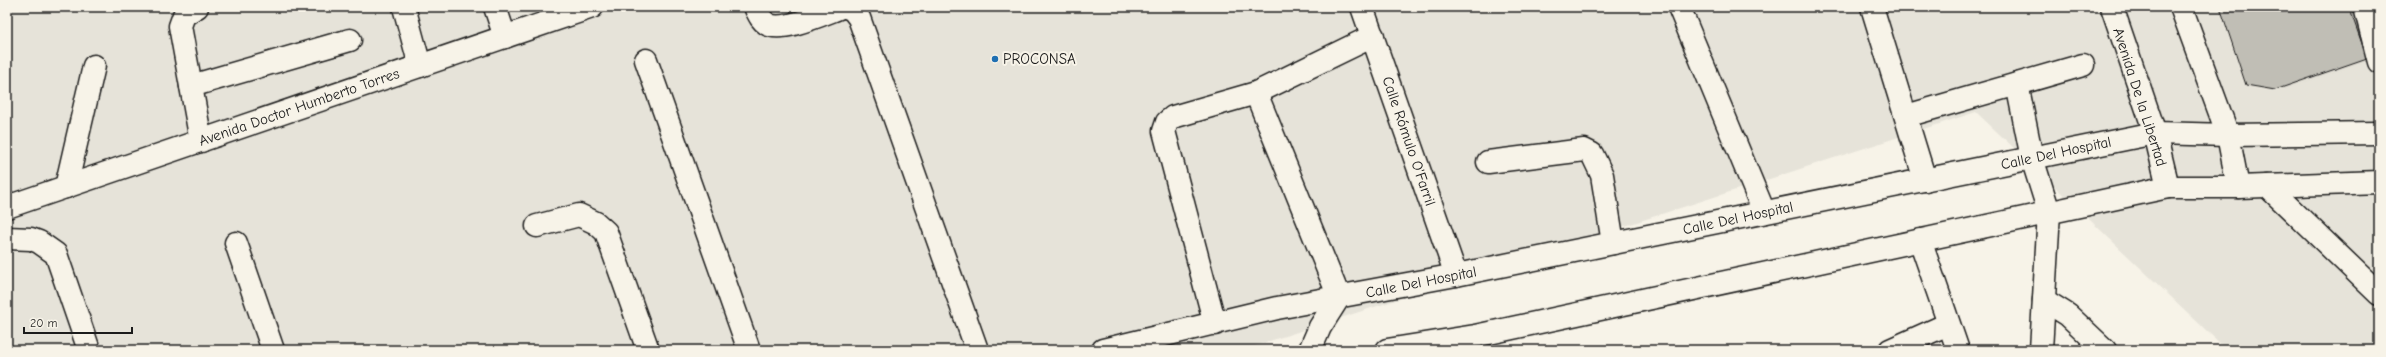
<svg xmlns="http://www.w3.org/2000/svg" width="2386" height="357" viewBox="0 0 2386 357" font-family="'Comic Neue',sans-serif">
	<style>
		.built { fill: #e6e3d9 }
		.building { fill: #c0beb5; stroke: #1c1c1c; filter: url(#shadow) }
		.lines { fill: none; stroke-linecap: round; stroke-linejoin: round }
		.minor-casing { stroke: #1c1c1c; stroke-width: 25 }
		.minor { stroke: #f7f3e8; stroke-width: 22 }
		.poi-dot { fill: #1f6fb2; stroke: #f7f3e8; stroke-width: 1.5 }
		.labels { text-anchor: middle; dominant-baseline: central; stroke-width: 4; stroke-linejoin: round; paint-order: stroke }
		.poi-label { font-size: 15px; fill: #1c1c1c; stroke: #f7f3e8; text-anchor: start }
		.street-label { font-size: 15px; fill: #1c1c1c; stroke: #f7f3e8 }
	</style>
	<defs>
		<filter id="shadow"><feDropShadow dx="3.5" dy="-3.5" stdDeviation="2" flood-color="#0004"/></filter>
	</defs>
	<rect width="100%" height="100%" fill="#f7f3e8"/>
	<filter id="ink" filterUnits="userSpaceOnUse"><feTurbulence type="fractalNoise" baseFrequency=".025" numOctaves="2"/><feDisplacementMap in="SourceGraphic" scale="8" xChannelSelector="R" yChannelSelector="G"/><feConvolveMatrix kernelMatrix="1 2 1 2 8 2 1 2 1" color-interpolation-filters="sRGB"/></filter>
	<g filter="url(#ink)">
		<path class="built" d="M 7,7 L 2379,7 L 2379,350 L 2227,350 L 1976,112 L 1242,350 L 7,350 Z"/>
		<path class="building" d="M 2220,7 L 2349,7 L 2367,58 L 2275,90 L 2246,85 Z"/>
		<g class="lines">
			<defs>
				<g id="minor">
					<path d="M 197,7 L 184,15 L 180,26 L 201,141"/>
					<path d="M 404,7 L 420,66"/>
					<path d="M 495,7 L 505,37"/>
					<path d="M 846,7 L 853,10 L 859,18 L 977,350"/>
					<path d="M 1362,7 L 1456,275"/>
					<path d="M 1679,7 L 1764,212"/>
					<path d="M 1872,7 L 1925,180"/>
					<path d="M 2112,7 L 2155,133 L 2168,187"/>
					<path d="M 2181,7 L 2228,135 L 2238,187"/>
					<path d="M 2365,7 L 2379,62"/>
					<path d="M 756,9 C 759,15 761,20 767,24 C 782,33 825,13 842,7"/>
					<path d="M 646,60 L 749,350"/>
					<path d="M 2017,84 L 2032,158 L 2049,212 L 2041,350"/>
					<path d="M 191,86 L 350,40"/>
					<path d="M 1906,116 L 2083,65"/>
					<path d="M 1488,162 L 1584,150 L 1592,154 L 1602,175 L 1613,243"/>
					<path d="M 2267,186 L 2379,294"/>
					<path d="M 66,187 L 94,66"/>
					<path d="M 7,207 L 592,7"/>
					<path d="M 537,226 L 579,215 L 596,223 L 606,232 L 648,350"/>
					<path d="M 7,238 L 31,239 L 39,242 L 56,254 L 89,350"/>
					<path d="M 1920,240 L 1958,350"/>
					<path d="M 236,243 L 273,350"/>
					<path d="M 2044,300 L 2068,315 L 2105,350"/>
					<path d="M 1215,324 L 1164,131 L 1167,122 L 1173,117 L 1256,93"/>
					<path d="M 1103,350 L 1277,308 L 1456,275 L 2155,133 L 2228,135 L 2379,133"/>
					<path d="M 1310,350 L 1320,327 L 1339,297 L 1256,93 L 1373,36"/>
					<path d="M 1387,350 L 1475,336 L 2168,187 L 2238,187 L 2379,182"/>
					<path d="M 1890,350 L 1948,324"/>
				</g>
			</defs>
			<use href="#minor" class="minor-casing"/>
			<use href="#minor" class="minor"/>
		</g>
	</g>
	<circle class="poi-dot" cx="995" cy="59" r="4"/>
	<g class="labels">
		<g class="poi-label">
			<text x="1003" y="59">PROCONSA</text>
		</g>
		<g class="street-label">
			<text transform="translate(2140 97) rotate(72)">Avenida De la Libertad</text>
			<text transform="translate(299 107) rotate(-19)">Avenida Doctor Humberto Torres</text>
			<text transform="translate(1409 141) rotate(71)">Calle Rómulo O'Farril</text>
			<text transform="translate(2056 153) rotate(-12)">Calle Del Hospital</text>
			<text transform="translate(1738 218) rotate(-12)">Calle Del Hospital</text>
			<text transform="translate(1421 282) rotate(-11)">Calle Del Hospital</text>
		</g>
	</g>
	<rect width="2386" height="357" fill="none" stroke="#f7f3e8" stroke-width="24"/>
	<rect x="12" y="12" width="2362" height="333" fill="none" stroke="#1c1c1c" stroke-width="1.5" filter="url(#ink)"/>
	<path d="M24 327v6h108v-6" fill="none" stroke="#1c1c1c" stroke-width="2"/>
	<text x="30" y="327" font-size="12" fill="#1c1c1c" stroke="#f7f3e8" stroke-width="3" paint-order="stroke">20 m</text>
</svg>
